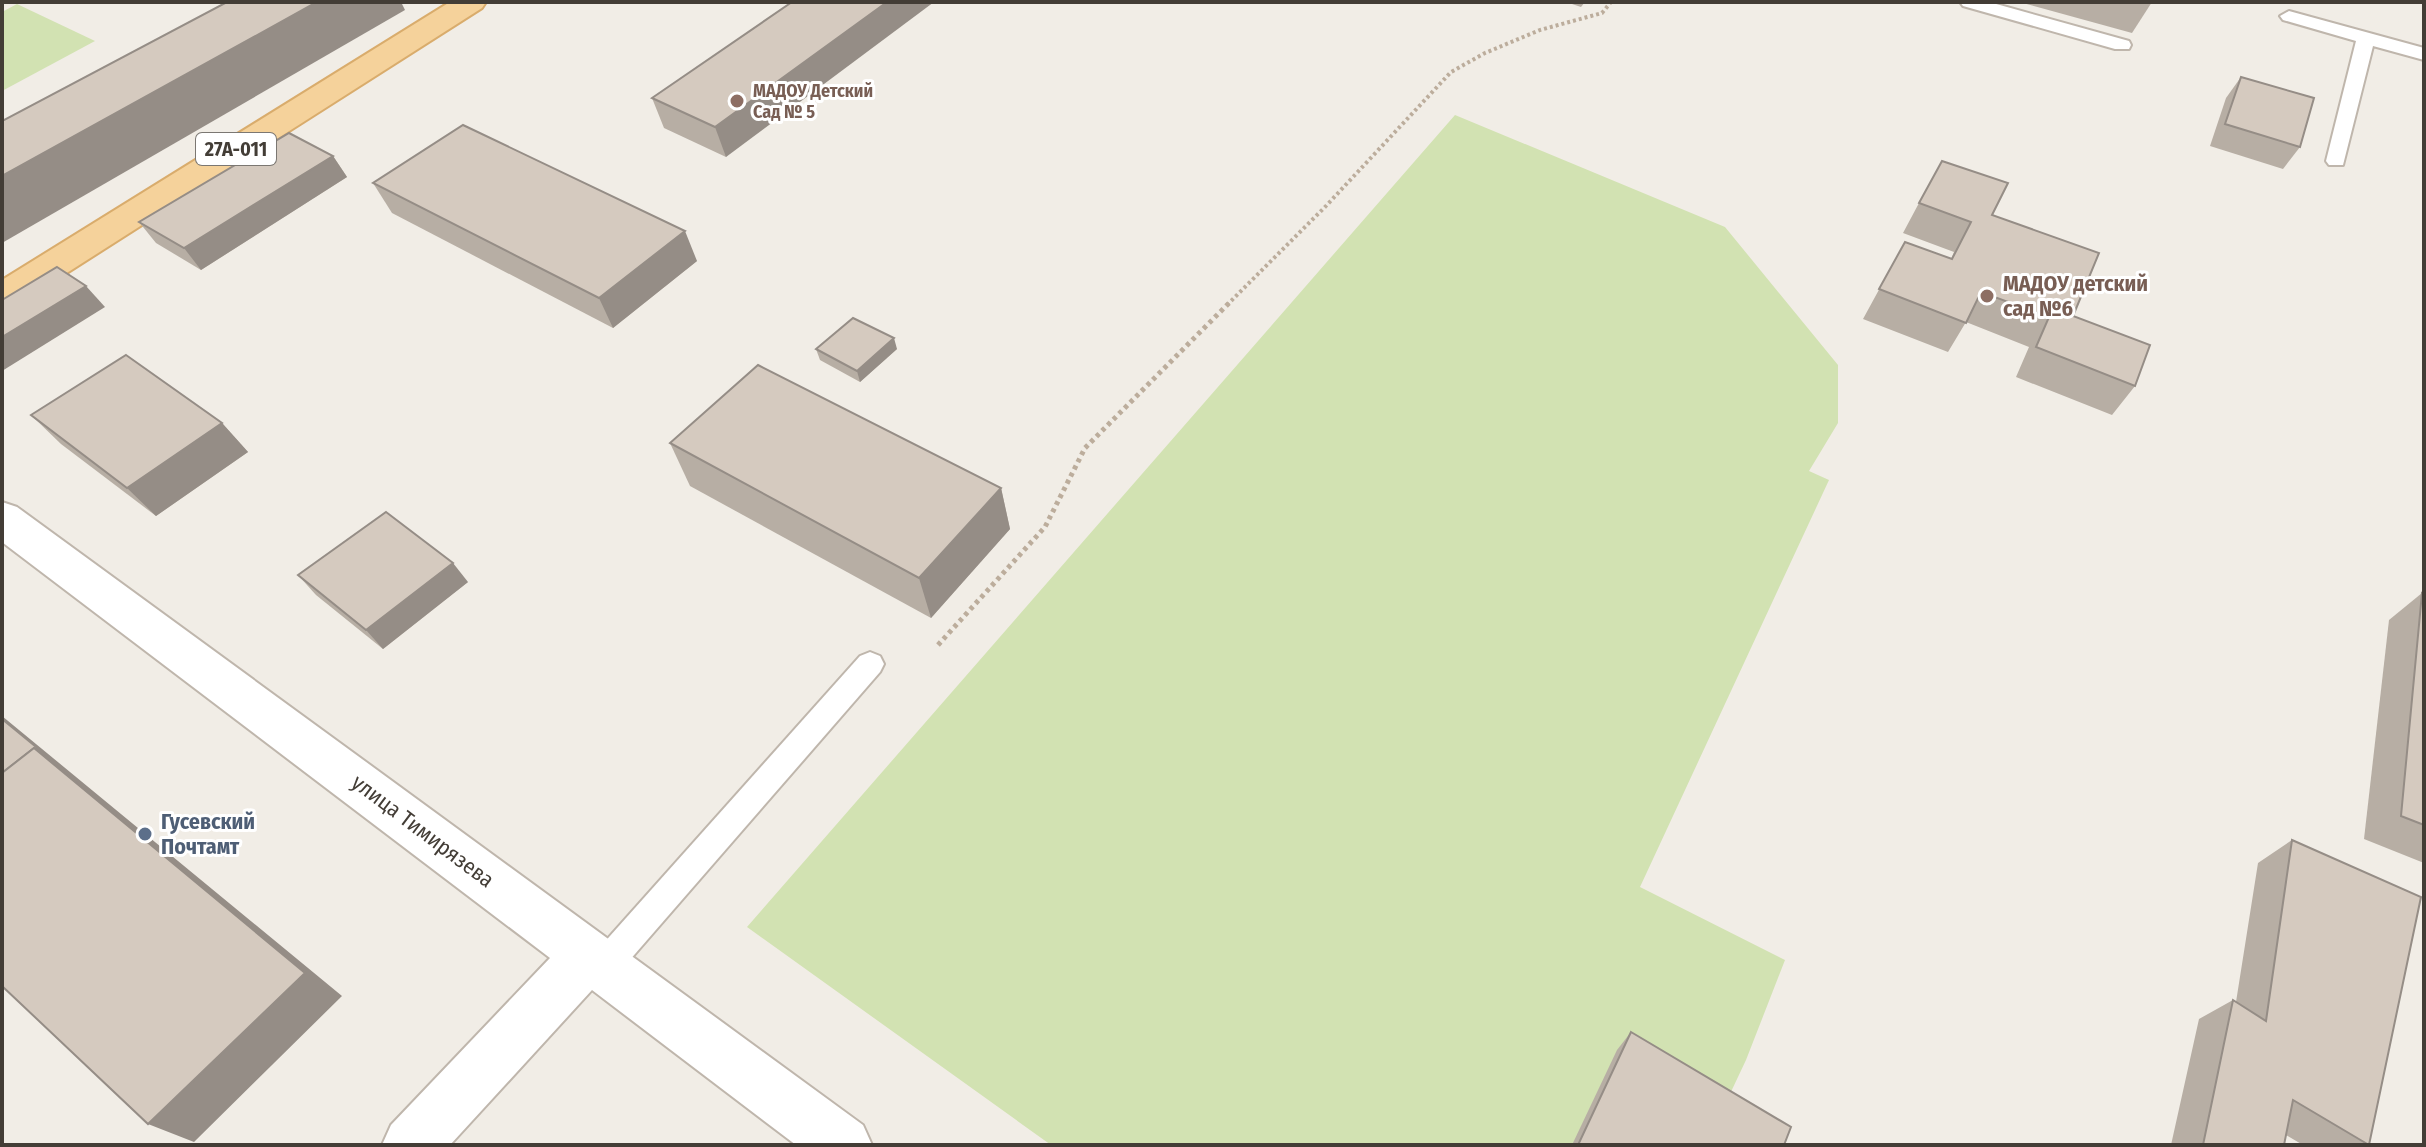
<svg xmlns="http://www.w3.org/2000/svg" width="2426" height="1147" viewBox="0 0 2426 1147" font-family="'Fira Sans Condensed',sans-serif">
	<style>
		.green { fill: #d2e2b2 }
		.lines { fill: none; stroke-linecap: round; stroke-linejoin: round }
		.lane-casing { stroke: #bfb6ac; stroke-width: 4 }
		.street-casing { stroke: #bfb6ac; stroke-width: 4 }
		.primary-casing { stroke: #d9ac6c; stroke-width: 4 }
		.path-far1 { stroke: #bcad9c; stroke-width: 4; stroke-dasharray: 3 3; stroke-linecap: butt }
		.path { stroke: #bcad9c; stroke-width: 5; stroke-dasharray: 4 4; stroke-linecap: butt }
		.lane { fill: #fff; fill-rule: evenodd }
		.street { fill: #fff; fill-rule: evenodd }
		.primary { fill: #f5d29b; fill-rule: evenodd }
		.wall { fill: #b7aea4 }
		.shaded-wall { fill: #958d86 }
		.building { fill: #d5cabf; stroke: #958d86; stroke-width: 2 }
		.education-dot { fill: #8d6e63; stroke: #fff; stroke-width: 3 }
		.service-dot { fill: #5c6f8a; stroke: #fff; stroke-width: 3 }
		.labels { text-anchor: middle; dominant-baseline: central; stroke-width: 6; stroke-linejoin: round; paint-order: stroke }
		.far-education-label { font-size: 18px; font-weight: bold; fill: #785e54; stroke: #fff; text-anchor: start }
		.shield { fill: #fff; stroke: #7b7772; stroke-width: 2 }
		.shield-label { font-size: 20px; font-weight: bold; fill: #433d36 }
		.education-label { font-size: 22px; font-weight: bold; fill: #785e54; stroke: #fff; text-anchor: start }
		.service-label { font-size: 22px; font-weight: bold; fill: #4e5e75; stroke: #fff; text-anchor: start }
		.street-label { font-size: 22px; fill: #433d36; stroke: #fff }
	</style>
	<rect width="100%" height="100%" fill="#f1ede6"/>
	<g class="green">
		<path d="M 17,4 L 95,41 L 2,91 L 2,12 Z"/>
		<path d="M 1455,115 L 1725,227 L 1838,365 L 1838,423 L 1809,471 L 1829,480 L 1640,887 L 1785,960 L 1746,1060 L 1721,1113 L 1769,1145 L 1051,1145 L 747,927 Z"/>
	</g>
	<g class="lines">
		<defs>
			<g id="lane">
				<path d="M 1960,2 L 1989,2 L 2129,41 L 2131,45 L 2129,49 L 2115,49 L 1963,6 Z"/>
				<path d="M 2289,11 L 2424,48 L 2424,60 L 2373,46 L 2343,165 L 2329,165 L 2326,161 L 2356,41 L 2283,20 L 2280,16 Z"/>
				<path d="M 870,652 L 880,656 L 884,664 L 880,672 L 615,977 L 604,981 L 593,977 L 588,966 L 593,955 L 860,656 Z"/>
			</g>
			<path id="street" d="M 2,502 L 17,507 L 863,1125 L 872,1145 L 796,1145 L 592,990 L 450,1145 L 382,1145 L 391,1125 L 550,958 L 2,542 Z"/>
			<path id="primary" d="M 450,2 L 486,2 L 482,8 L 15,306 L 2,310 L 2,280 Z"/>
		</defs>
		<use href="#lane" class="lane-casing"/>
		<use href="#street" class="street-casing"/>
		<use href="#primary" class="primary-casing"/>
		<path class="path-far1" d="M 1227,305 L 1325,207 L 1451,72 L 1485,53 L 1540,30 L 1602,13 L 1611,2"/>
		<path class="path" d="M 938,645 L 1045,527 L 1085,448 L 1229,303"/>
		<use href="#lane" class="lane"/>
		<use href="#street" class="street"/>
		<use href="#primary" class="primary"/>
	</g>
	<g class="wall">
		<path d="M 792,2 L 726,157 L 664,128 L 652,98 Z"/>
		<path d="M 1566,2 L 1585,2 L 1581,7 Z"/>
		<path d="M 2019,2 L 2152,2 L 2132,33 Z"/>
		<path d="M 2241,77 L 2300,147 L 2283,169 L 2210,146 L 2226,98 Z"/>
		<path d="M 333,156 L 347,177 L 201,270 L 156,243 L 139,222 Z"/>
		<path d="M 373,183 L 697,261 L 613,328 L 392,213 Z"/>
		<path d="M 1919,203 L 1992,215 L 2073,316 L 2135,386 L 2112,415 L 2016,377 L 2029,347 L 1966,322 L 1948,352 L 1863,319 L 1905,242 L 1951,259 L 1954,252 L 1903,233 Z"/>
		<path d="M 816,349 L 897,349 L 860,382 L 820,360 Z"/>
		<path d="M 31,415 L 222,423 L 248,452 L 156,516 L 61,444 Z"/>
		<path d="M 670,443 L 1001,488 L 1010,529 L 931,618 L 690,486 Z"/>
		<path d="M 298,575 L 468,582 L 383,649 L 316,595 Z"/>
		<path d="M 2422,593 L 2424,594 L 2424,863 L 2364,839 L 2389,620 Z"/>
		<path d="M 2292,840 L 2369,1145 L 2303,1145 L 2286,1135 L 2284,1145 L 2171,1145 L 2199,1019 L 2233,1000 L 2236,1002 L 2258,863 Z"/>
		<path d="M 1631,1032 L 1784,1145 L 1572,1145 L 1617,1050 Z"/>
	</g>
	<g class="shaded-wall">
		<path d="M 317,2 L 401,2 L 405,10 L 2,243 L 2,176 Z"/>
		<path d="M 887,2 L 934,2 L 726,157 L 715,127 Z"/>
		<path d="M 333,156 L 347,177 L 201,270 L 184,248 Z"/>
		<path d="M 685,231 L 697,261 L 613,328 L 599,298 Z"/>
		<path d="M 86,286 L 105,307 L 2,371 L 2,337 Z"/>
		<path d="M 894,338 L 897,349 L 860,382 L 857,371 Z"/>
		<path d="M 222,423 L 248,452 L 156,516 L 127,488 Z"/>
		<path d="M 1001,488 L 1010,529 L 931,618 L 919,578 Z"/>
		<path d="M 453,563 L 468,582 L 383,649 L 366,630 Z"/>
		<path d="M 2,716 L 342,996 L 194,1142 L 148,1124 L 34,748 L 2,719 Z"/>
	</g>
	<g class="building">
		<path d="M 227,2 L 317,2 L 2,176 L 2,121 Z"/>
		<path d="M 792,2 L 887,2 L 715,127 L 652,98 Z"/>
		<path d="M 2241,77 L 2314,98 L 2300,147 L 2225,124 Z"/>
		<path d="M 463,125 L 685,231 L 599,298 L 373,183 Z"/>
		<path d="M 289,133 L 333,156 L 184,248 L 139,222 Z"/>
		<path d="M 1942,161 L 2008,183 L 1992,215 L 2099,253 L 2073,316 L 2150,345 L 2135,386 L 2036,347 L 2049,317 L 1981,292 L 1966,323 L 1879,289 L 1905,242 L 1952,259 L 1971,222 L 1919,203 Z"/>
		<path d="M 57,267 L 86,286 L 2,337 L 2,300 Z"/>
		<path d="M 853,318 L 894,338 L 857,371 L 816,349 Z"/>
		<path d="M 126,355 L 222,423 L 127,488 L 31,415 Z"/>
		<path d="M 758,365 L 1001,488 L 919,578 L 670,443 Z"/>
		<path d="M 386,512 L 453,563 L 366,630 L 298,575 Z"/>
		<path d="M 2422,593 L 2424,594 L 2424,825 L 2401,816 Z"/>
		<path d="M 2,719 L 52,760 L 34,748 L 2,773 Z"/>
		<path d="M 34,748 L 305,973 L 148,1124 L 2,986 L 2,773 Z"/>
		<path d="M 2292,840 L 2421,897 L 2369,1145 L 2293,1100 L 2284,1145 L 2203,1145 L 2233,1000 L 2266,1021 Z"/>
		<path d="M 1631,1032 L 1791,1127 L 1784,1145 L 1578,1145 Z"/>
	</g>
	<g class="education-dot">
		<circle cx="737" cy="101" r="8"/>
		<circle cx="1987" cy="296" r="8"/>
	</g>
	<circle class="service-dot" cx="145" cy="834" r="8"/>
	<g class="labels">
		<g class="far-education-label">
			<text x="753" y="91">МАДОУ Детский<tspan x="753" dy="21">Сад № 5</tspan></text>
		</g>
		<rect class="shield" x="196" y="133" width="80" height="32" rx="6"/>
		<g class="shield-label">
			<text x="236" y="149">27А-011</text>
		</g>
		<g class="education-label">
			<text x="2003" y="283">МАДОУ детский<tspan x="2003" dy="25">сад №6</tspan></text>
		</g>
		<g class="service-label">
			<text x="161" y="821">Гусевский<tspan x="161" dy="25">Почтамт</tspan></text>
		</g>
		<g class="street-label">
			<text transform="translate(423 831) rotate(37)">улица Тимирязева</text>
		</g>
	</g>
	<rect width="2426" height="1147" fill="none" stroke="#433d36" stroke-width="8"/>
</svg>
